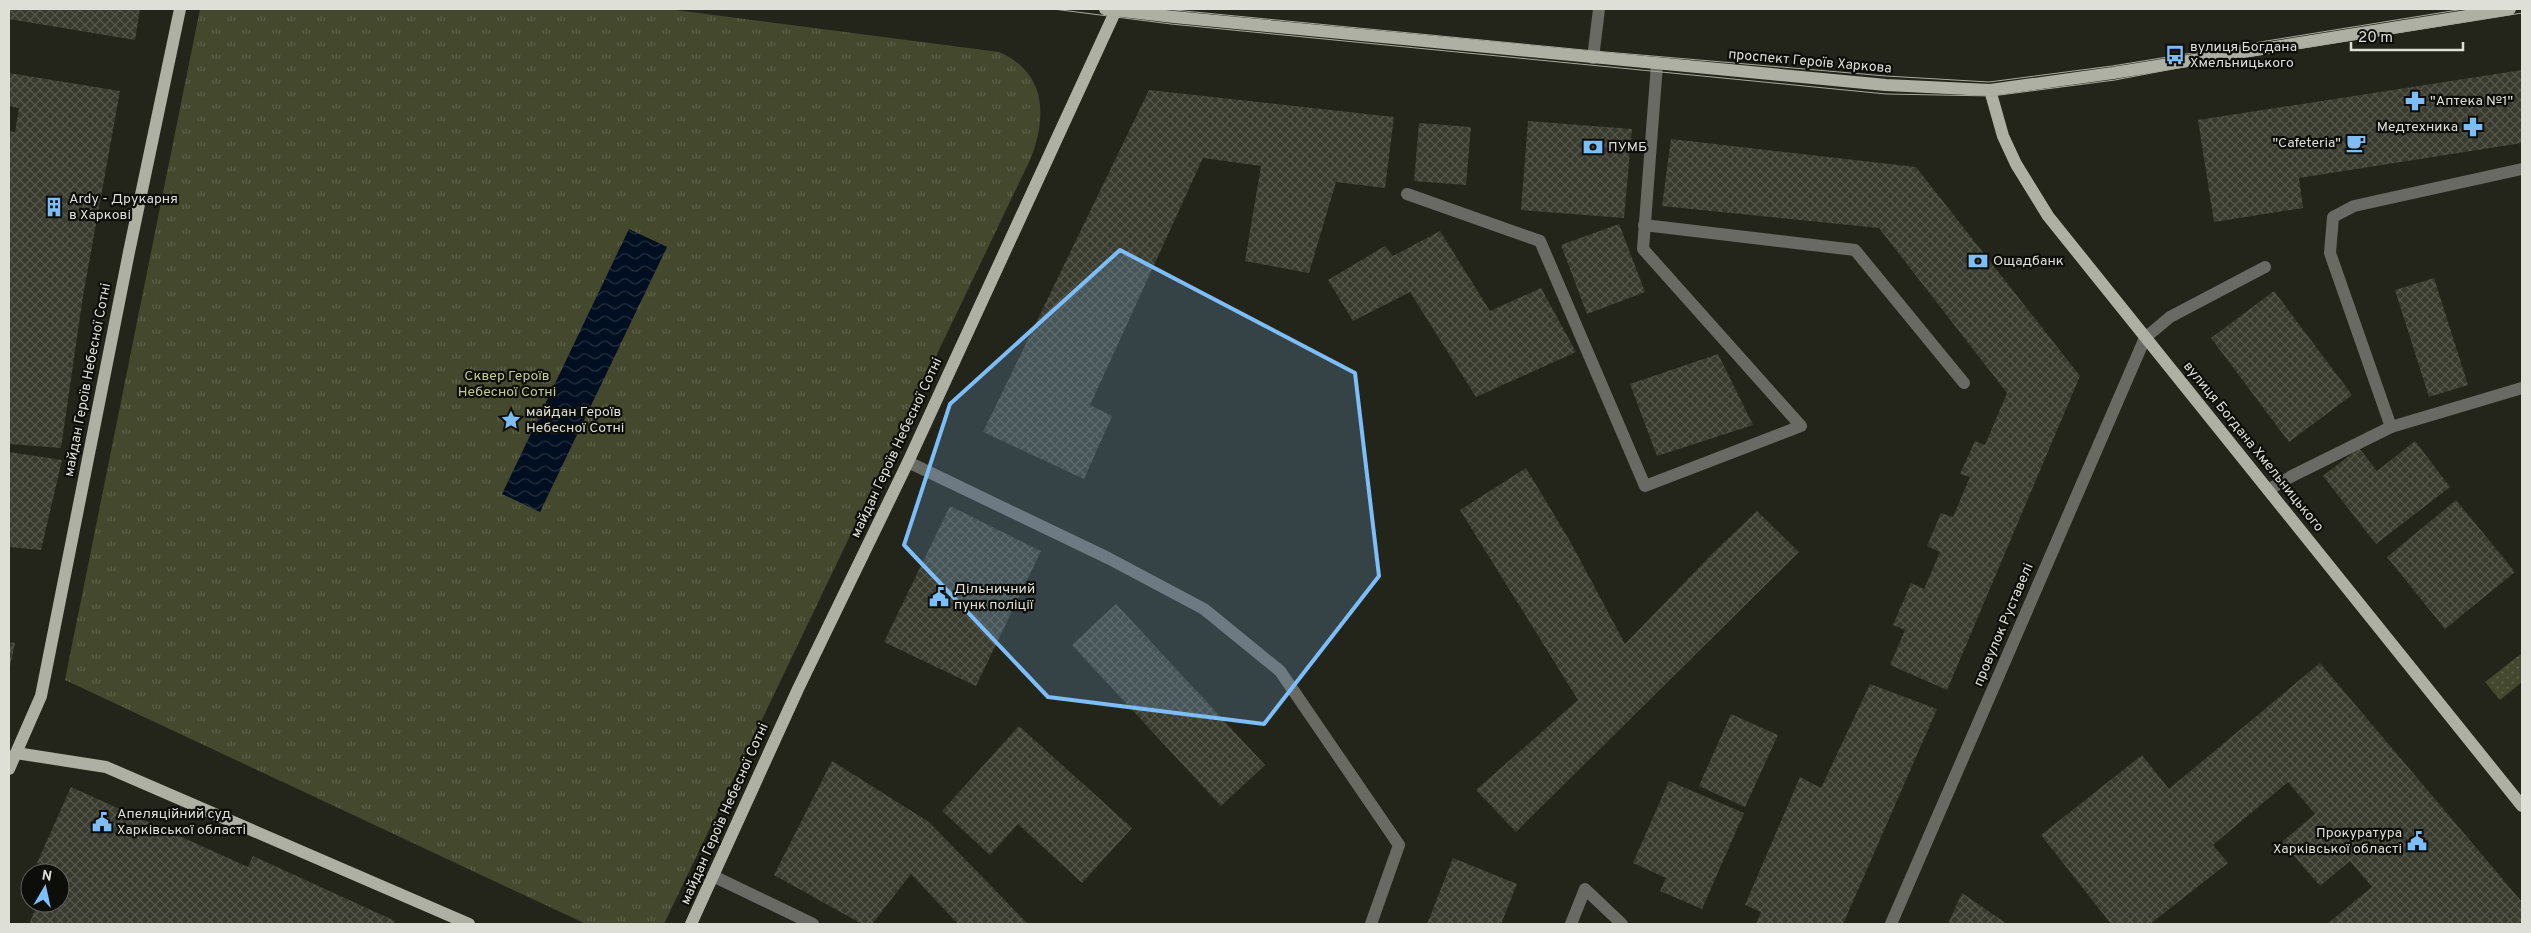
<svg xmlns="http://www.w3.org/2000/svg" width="2531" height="933" viewBox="0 0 2531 933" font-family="Overpass,sans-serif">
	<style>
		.grass { fill: url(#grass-dots) }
		.park { fill: url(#park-tufts) }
		.water { fill: url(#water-waves) }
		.building { fill: url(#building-cross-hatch) }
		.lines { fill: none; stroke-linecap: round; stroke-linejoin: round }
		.minor { stroke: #696a64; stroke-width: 12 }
		.major { stroke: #aeb0a4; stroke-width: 12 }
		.tram { stroke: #a8a9a0; stroke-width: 1 }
		.marked { fill: #7dbef9; fill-opacity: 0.2; stroke: #7dbef9; stroke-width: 4; stroke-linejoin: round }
		.labels { text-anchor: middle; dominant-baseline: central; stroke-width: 4.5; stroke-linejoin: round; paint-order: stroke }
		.poi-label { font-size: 14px; fill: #dedfd7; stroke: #0d0e09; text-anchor: start }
		.street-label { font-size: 14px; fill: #dedfd7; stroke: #0d0e09 }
		.park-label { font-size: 14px; fill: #c2ca8f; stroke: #0d0e09 }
	</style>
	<defs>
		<pattern id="grass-dots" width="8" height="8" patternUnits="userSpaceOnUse" patternTransform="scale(1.25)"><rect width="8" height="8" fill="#44482d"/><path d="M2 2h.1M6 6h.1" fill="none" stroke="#5f624b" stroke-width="1.8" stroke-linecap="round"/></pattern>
		<pattern id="park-tufts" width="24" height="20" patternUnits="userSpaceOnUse" patternTransform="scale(1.25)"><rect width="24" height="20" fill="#44482d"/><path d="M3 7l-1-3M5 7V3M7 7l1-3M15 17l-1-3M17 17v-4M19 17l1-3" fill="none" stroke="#5f624b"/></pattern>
		<pattern id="water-waves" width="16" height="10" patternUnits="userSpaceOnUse" patternTransform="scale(1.25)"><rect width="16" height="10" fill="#000e21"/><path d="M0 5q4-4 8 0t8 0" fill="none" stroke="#253140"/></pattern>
		<pattern id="building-cross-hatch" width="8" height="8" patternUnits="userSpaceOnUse" patternTransform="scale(1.25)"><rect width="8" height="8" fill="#393b2f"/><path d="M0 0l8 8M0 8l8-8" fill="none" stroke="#55574c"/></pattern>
	</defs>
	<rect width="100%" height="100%" fill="#24251a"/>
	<path class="grass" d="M 2522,653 L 2522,682 L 2500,700 L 2485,682 Z"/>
	<path class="park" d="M 200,9 L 668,9 L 999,52 C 1047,73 1047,118 1030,160 L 664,924 L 586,924 L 65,680 Z"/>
	<path class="water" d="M 629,229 L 667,247 L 540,512 L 502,494 Z"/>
	<g class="building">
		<path d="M 9,9 L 140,9 L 135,40 L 9,19 Z"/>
		<path d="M 2522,70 L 2522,143 L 2299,178 L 2303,208 L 2214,222 L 2198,120 Z"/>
		<path d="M 9,73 L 120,91 L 83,296 L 61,448 L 9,444 L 9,131 L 15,132 L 19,108 L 9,106 Z"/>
		<path d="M 1149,90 L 1394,117 L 1385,188 L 1336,182 L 1309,273 L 1245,261 L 1261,166 L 1203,158 L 1090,405 L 1112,416 L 1084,479 L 983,432 Z"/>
		<path d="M 1528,121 L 1632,129 L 1624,218 L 1521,210 Z"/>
		<path d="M 1419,123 L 1471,127 L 1466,185 L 1414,181 Z"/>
		<path d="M 1671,139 L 1916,167 L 2080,376 L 1947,690 L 1890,665 L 1905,630 L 1893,625 L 1911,583 L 1924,589 L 1940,552 L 1927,546 L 1941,513 L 1953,517 L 1970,477 L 1960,474 L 1975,441 L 1985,445 L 2007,393 L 1879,228 L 1662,206 Z"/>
		<path d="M 1619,224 L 1645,292 L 1587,314 L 1561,245 Z"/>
		<path d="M 1440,231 L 1490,311 L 1541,288 L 1576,352 L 1476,397 L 1410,292 L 1353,321 L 1328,280 L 1385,246 L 1393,256 Z"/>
		<path d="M 2434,278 L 2468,385 L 2429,397 L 2395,290 Z"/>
		<path d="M 2274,291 L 2352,395 L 2289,442 L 2211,338 Z"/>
		<path d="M 1718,354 L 1753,425 L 1657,456 L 1630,384 Z"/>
		<path d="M 2415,441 L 2450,487 L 2376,544 L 2323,476 L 2359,448 L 2377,471 Z"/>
		<path d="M 9,452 L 62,460 L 41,550 L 9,547 Z"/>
		<path d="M 1526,468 L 1571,543 L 1625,644 L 1715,551 L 1757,511 L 1799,552 L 1516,832 L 1476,790 L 1578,700 L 1460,510 Z"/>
		<path d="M 2456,500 L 2515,572 L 2445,629 L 2387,557 Z"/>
		<path d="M 950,506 L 1041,551 L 976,686 L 884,642 Z"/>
		<path d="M 1116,604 L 1265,765 L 1221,806 L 1072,645 Z"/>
		<path d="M 9,642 L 15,643 L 10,667 L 9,667 Z"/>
		<path d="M 2320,663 L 2522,902 L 2522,924 L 2327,924 L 2372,887 L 2350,861 L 2320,886 L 2282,842 L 2315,814 L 2288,782 L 2213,845 L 2228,863 L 2150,924 L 2111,924 L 2041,835 L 2142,755 L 2169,789 Z"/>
		<path d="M 1870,684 L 1937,709 L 1843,924 L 1756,924 L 1761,912 L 1745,905 L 1800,777 L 1821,788 Z"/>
		<path d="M 1731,714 L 1778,735 L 1745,807 L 1699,786 Z"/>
		<path d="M 1019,726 L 1132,828 L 1082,883 L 1018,824 L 990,855 L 942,811 Z"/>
		<path d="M 832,761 L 929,822 L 1028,924 L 958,924 L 911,874 L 872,924 L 862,924 L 774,875 Z"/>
		<path d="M 1669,781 L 1744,813 L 1702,909 L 1660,891 L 1666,878 L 1633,863 Z"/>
		<path d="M 71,787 L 248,867 L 253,856 L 395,921 L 393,924 L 29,924 L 38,903 L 60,903 L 60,873 L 52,873 L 53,870 L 37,863 Z"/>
		<path d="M 1453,858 L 1517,884 L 1501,924 L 1427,924 Z"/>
		<path d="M 1962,893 L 2007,924 L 1948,924 Z"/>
	</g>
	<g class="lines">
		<g class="minor">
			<path d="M 1593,58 L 1599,9"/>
			<path d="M 1407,194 L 1540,241 L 1645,486 L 1801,426 L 1643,249 L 1657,64"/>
			<path d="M 1644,225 L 1855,250 L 1964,383"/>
			<path d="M 2391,427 L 2330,253 L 2333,217 L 2354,206 L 2522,169"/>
			<path d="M 908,462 L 1108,558 L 1204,609 L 1280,671 L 1399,845 L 1371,924"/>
			<path d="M 2268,490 L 2292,476 L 2391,427 L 2522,388"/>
			<path d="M 713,876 L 813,924"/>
			<path d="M 1571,924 L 1585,889 L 1622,924"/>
			<path d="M 1891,924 L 2145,338 L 2170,317 L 2265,267"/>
		</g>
		<g class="major">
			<path d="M 1105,9 L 1174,17 L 1886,85 L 1990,90 L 2113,73 L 2510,9"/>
			<path d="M 1990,90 L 2003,136 L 2016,164 L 2048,216 L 2522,806"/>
			<path d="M 16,753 L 106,767 L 469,924"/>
			<path d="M 9,769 L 41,696 L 129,252 L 180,9"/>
			<path d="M 691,924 L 798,689 L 908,462 L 1116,10"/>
		</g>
		<g class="tram">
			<path d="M 1053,9 L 1171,24 L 1886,94 L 1992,96 L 2115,80 L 2178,68 L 2522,13"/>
			<path d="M 1164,9 L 1594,51 L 1886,76 L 1989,82 L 2112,66 L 2464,9"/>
		</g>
	</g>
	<path class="marked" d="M 1120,250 L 1355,373 L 1379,576 L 1264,724 L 1048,697 L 904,545 L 950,404 Z"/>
	<defs>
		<symbol id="bus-bare" viewBox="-9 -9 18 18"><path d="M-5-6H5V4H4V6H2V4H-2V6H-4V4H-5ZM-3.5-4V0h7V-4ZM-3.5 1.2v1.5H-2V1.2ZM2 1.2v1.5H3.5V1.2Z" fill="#7dbef9" stroke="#0d0e09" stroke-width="2.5" paint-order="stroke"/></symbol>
		<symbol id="pharmacy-bare" viewBox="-9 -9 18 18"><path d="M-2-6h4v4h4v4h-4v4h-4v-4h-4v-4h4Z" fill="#7dbef9" stroke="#0d0e09" stroke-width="2.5" paint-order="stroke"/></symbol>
		<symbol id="cafe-bare" viewBox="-9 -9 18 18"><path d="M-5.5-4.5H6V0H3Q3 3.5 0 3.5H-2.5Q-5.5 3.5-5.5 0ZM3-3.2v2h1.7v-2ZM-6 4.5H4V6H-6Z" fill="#7dbef9" stroke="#0d0e09" stroke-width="2.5" paint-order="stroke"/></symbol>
		<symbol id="bank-bare" viewBox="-9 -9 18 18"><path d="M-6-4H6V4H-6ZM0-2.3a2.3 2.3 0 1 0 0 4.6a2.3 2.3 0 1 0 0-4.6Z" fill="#7dbef9" stroke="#0d0e09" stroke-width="2.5" paint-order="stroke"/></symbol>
		<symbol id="building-bare" viewBox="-9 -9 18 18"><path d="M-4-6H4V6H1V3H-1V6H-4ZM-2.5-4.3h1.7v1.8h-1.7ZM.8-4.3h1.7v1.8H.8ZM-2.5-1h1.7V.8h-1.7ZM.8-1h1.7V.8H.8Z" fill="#7dbef9" stroke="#0d0e09" stroke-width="2.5" paint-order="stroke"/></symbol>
		<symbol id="sight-bare" viewBox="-9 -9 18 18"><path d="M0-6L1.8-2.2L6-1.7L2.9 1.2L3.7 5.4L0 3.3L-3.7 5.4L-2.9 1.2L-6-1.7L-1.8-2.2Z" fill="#7dbef9" stroke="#0d0e09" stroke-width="2.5" paint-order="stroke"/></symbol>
		<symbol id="civic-bare" viewBox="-9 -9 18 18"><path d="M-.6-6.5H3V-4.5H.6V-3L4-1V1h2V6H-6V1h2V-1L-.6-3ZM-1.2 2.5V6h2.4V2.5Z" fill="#7dbef9" stroke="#0d0e09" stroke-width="2.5" paint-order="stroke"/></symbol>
	</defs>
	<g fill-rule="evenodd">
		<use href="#bus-bare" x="2161" y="41" width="28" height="28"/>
		<use href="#pharmacy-bare" x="2401" y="87" width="28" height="28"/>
		<use href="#pharmacy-bare" x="2459" y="113" width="28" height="28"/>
		<use href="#cafe-bare" x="2342" y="129" width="28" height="28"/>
		<use href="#bank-bare" x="1579" y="133" width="28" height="28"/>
		<use href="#building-bare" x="40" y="193" width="28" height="28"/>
		<use href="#bank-bare" x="1964" y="247" width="28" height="28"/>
		<use href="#sight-bare" x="497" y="406" width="28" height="28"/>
		<use href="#civic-bare" x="925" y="583" width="28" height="28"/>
		<use href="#civic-bare" x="88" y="808" width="28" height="28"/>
		<use href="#civic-bare" x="2403" y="827" width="28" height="28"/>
	</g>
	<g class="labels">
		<g class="poi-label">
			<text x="2190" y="47">вулиця Богдана<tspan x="2190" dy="16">Хмельницького</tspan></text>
			<text x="2430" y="101">"Аптека №1"</text>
			<text x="2458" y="127" text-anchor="end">Медтехника</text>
			<text x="2341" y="143" text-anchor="end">"Cafeteria"</text>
			<text x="1608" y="147">ПУМБ</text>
			<text x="69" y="199">Ardy - Друкарня<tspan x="69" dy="16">в Харкові</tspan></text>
			<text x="1993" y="261">Ощадбанк</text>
			<text x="526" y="412">майдан Героїв<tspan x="526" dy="16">Небесної Сотні</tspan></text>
			<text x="954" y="589">Дільничний<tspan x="954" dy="16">пунк поліції</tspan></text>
			<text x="117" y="814">Апеляційний суд<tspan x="117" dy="16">Харківської області</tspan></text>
			<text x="2402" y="833" text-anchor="end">Прокуратура<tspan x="2402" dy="16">Харківської області</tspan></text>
		</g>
		<g class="street-label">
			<text transform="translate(1810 62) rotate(5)">проспект Героїв Харкова</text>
			<text transform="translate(88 380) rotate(-79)">майдан Героїв Небесної Сотні</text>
			<text transform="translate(2253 447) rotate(51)">вулиця Богдана Хмельницького</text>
			<text transform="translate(897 448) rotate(-65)">майдан Героїв Небесної Сотні</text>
			<text transform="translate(2004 625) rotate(-67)">провулок Руставелі</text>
			<text transform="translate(725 814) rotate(-66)">майдан Героїв Небесної Сотні</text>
		</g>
		<g class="park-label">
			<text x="507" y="376">Сквер Героїв<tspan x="507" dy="16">Небесної Сотні</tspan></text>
		</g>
	</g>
	<rect width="2531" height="933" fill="none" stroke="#dedfd7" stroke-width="20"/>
	<g transform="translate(45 888) rotate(9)"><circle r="24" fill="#0d0e09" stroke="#61625b"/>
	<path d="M0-4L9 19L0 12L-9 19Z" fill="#7dbef9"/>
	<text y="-8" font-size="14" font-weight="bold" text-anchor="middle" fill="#dedfd7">N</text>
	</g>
	<path d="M2351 42v8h112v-8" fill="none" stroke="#dedfd7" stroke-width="2.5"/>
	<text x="2358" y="42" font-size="15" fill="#dedfd7" stroke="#0d0e09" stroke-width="4" paint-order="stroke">20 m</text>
</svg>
